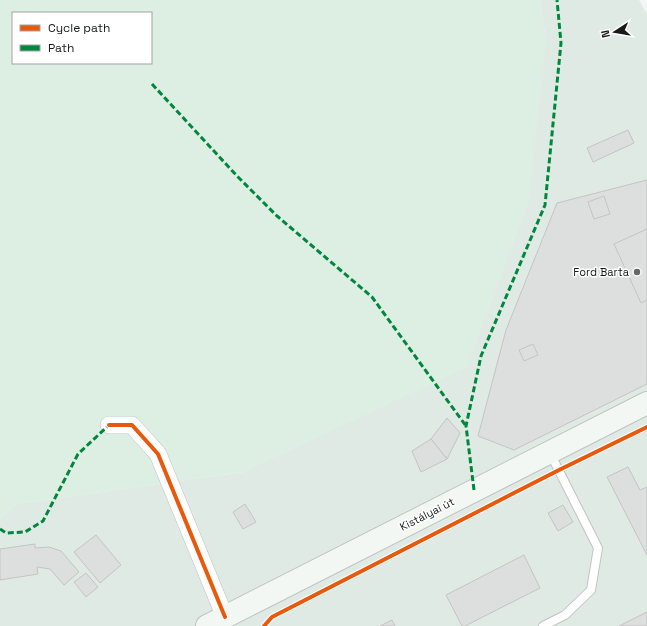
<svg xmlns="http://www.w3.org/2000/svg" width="647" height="626" viewBox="0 0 647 626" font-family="'Space Grotesk',sans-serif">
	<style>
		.built { fill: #e0eae4 }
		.green { fill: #ddeee3; fill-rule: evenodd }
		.building { fill: #dddede; stroke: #c4c4c4 }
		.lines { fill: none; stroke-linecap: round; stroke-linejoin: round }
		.lane-casing { stroke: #c0c3c2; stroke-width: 10 }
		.street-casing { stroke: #c0c3c2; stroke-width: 18 }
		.secondary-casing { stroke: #c0c3c2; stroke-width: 24 }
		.lane { stroke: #fdfefd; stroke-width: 8 }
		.street { stroke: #fdfefd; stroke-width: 17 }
		.secondary { stroke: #f2f7f4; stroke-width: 22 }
		.quiet { stroke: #00873e; stroke-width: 3; stroke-dasharray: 6 3; stroke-linecap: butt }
		.cycleway-casing { stroke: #fff; stroke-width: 6 }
		.cycleway { stroke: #e8590c; stroke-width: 4 }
		.poi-dot { fill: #646765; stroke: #fff; stroke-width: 1.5 }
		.labels { text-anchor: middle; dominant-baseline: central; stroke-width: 3; stroke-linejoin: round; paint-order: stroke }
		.poi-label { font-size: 11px; fill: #171a18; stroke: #fff; text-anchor: end }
		.street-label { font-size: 11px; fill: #171a18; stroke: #fff }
	</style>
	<rect width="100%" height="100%" fill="#f2f6f4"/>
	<path class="built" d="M 540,0 L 639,0 L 647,14 L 647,626 L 0,626 L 0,518 L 17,504 L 244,472 L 546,41 Z"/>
	<path class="green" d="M 0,0 L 540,0 L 546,41 L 528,204 L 467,367 L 244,472 L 17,504 L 0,518 ZM 13,13 L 151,13 L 151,63 L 13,63 Z"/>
	<g class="building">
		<path d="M 628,130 L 634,143 L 593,162 L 587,148 Z"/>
		<path d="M 647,180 L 647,384 L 514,450 L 478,436 L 506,330 L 557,203 Z"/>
		<path d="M 604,196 L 610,214 L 594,219 L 588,202 Z"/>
		<path d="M 647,229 L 647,300 L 641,303 L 614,244 Z"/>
		<path d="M 533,344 L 538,355 L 524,361 L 519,350 Z"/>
		<path d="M 447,418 L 460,433 L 447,459 L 431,439 Z"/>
		<path d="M 431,439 L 447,459 L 421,472 L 412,451 Z"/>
		<path d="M 628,467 L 640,490 L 647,487 L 647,555 L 607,477 Z"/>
		<path d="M 245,504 L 256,522 L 243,529 L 233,512 Z"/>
		<path d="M 563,505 L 573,522 L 558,531 L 548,513 Z"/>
		<path d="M 96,535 L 121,565 L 100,583 L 74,552 Z"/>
		<path d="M 35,544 L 35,548 L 49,547 L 61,551 L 79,572 L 64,585 L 50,569 L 37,567 L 38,574 L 0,580 L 0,549 Z"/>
		<path d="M 524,555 L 540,588 L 465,626 L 462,626 L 446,595 Z"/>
		<path d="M 86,573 L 98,587 L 86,597 L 74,582 Z"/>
		<path d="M 647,612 L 647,626 L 619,626 Z"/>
		<path d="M 392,620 L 395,626 L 380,626 Z"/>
	</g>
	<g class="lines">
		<defs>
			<path id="lane" d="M 543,626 L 565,615 L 591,590 L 598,548 L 550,453"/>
			<path id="street" d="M 109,425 L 132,425 L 158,454 L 225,617"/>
			<path id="secondary" d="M 207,626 L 647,403"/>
		</defs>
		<use href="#lane" class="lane-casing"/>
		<use href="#street" class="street-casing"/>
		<use href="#secondary" class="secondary-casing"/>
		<use href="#lane" class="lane"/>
		<use href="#street" class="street"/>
		<use href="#secondary" class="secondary"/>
		<g class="quiet">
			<path d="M 152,84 L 237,176 L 277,216 L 372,297 L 466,426"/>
			<path d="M 474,490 L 466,426 L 481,356 L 545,205 L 561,43 L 557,0"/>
			<path d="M 0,529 L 6,533 L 25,532 L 43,521 L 78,454 L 109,425"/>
		</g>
		<defs>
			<g id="cycleway">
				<path d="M 109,425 L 132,425 L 158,454 L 225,617"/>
				<path d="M 264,626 L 272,617 L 559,470 L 647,427"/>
			</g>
		</defs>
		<use href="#cycleway" class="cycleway-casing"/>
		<use href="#cycleway" class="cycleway"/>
	</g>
	<circle class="poi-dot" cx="637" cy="272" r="4"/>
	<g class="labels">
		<g class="poi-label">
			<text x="629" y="272">Ford Barta</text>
		</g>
		<g class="street-label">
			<text transform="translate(427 514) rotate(-27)">Kistályai út</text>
		</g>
	</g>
	<rect x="12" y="12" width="140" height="52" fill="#ffffff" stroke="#a2a3a3"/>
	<rect x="20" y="25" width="20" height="6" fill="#e8590c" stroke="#a2a3a3"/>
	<text x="48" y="32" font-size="12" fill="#171a18">Cycle path</text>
	<rect x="20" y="45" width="20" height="6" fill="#00873e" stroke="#a2a3a3"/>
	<text x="48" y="52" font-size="12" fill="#171a18">Path</text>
	<g transform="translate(615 32) rotate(258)" stroke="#ffffff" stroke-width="3" paint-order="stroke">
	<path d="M0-3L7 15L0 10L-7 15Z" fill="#171a18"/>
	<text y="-6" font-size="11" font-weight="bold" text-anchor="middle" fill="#171a18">N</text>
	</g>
</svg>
